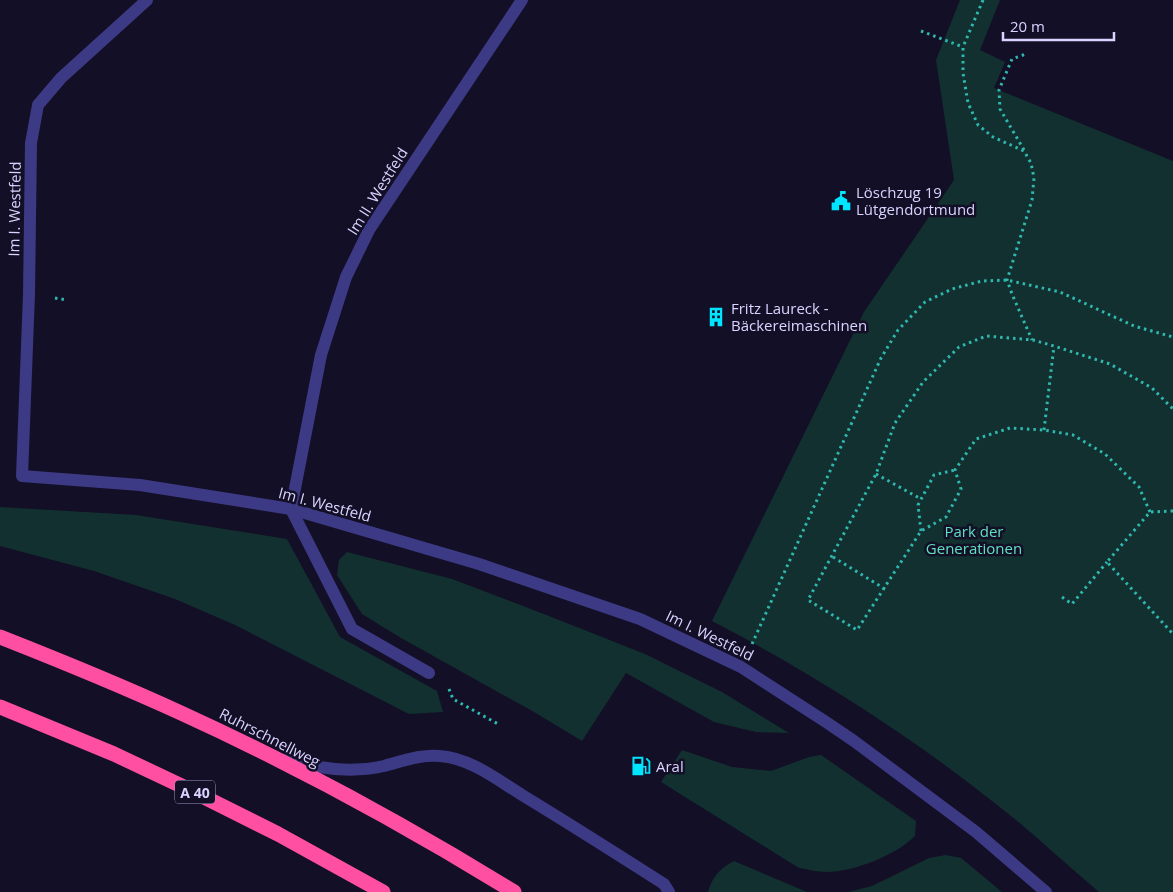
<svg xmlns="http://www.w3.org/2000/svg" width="1173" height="892" viewBox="0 0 1173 892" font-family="'Open Sans',sans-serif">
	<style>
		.green { fill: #12302f }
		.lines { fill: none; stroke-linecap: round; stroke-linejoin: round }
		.path { stroke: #2fb8b0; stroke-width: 3; stroke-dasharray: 2.5 4; stroke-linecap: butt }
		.minor { stroke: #3d3a85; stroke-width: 12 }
		.highway { stroke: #ff4fa3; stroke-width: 15 }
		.labels { text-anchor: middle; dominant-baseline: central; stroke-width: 5; stroke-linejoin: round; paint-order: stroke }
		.shield { fill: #130f26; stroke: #9e99be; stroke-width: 1 }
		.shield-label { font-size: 14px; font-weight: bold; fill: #d9d4ff }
		.street-label { font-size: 15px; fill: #d9d4ff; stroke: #130f26 }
		.poi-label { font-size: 15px; fill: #d9d4ff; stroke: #130f26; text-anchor: start }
		.park-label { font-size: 15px; fill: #5fe0c0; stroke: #130f26 }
	</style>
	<rect width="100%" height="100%" fill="#130f26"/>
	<g class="green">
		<path d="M 960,0 L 1000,0 L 980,50 L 1005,62 L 994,88 L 1173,161 L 1173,892 L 1099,892 C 1063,862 1029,829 992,801 C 905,732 810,672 712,621 L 864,312 L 954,180 L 936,60 Z"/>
		<path d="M 0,507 L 136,515 L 287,539 L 340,637 L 437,691 L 443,712 L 409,714 L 235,625 L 175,599 L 94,571 L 0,546 Z"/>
		<path d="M 347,552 L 452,579 L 549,616 L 645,654 L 722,692 L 789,733 L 756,732 L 714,722 L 626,673 L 582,741 L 534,712 L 401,638 L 362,614 L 337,575 L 339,560 Z"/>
		<path d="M 682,750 L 732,767 L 771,771 L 809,757 L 821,755 L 916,821 L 915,836 C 896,855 854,872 826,872 C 817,872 807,869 799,868 L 661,782 Z"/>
		<path d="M 946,855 L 961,858 L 1002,892 L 848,892 L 872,886 L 929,858 Z"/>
		<path d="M 734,861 L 807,892 L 708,892 C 712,877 720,868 734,861 Z"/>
	</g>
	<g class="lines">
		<g class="path">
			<path d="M 983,0 L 963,47 L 963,73 L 968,103 L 978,125 L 993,137 L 1024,151 L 1031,163 L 1034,178 L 1032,200 L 1007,280 L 1012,294 L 1032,340"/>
			<path d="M 921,31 L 963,47"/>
			<path d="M 1024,150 L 1000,109 L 999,90 L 1012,59 L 1026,54"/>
			<path d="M 55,298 L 67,300"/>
			<path d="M 1044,430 L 1054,346"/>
			<path d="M 876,474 L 921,499"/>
			<path d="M 1173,511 L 1150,512 L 1107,562 L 1173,634"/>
			<path d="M 1150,512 L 1139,487 L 1105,454 L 1073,435 L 1044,430 L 1010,428 L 976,439 L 955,470 L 961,489 L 946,517 L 921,531 L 857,630 L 808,600 L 876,474 L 895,423 L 923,382 L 959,347 L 986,336 L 1033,340 L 1054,346 L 1110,364 L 1152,388 L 1173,409"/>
			<path d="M 921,531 L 918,505 L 934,475 L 955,470"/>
			<path d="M 833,557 L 885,589"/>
			<path d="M 1062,597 L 1072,604 L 1107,562"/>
			<path d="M 752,644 L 881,358 L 898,330 L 925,302 L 952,289 L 982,281 L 1007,280 L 1060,292 L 1134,326 L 1173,337"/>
			<path d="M 449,689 L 453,699 L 498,724"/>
		</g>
		<g class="minor">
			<path d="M 147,0 L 61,78 L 38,105 L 31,143 L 29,294 L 22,476 L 140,485 L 291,509 L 479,564 L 640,619 L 741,667 L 826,722 L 854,741 L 976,832 L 1046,892"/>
			<path d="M 291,509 L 321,355 L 346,277 L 369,230 L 522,0"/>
			<path d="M 291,509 L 352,629 L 429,673"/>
			<path d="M 287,759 C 318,769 353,773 384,766 C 403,761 421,754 440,756 C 470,758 498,780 522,795 C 570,824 617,854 664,884 L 669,892"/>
		</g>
		<g class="highway">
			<path d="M 0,637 C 61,661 122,686 181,713 C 295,765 407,826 514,892"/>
			<path d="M 0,707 L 114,754 L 188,789 L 278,834 L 383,892"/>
		</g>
	</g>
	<defs>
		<symbol id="civic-bare" viewBox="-9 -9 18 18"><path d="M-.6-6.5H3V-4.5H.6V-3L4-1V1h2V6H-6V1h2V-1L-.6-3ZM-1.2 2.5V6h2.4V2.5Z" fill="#00e5ff" stroke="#130f26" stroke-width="2.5" paint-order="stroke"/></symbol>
		<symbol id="building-bare" viewBox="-9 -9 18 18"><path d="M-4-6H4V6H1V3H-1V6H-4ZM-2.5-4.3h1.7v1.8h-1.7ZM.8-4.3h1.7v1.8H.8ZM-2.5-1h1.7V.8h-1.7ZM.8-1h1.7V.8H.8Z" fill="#00e5ff" stroke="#130f26" stroke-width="2.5" paint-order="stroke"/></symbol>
		<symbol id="fuel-bare" viewBox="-9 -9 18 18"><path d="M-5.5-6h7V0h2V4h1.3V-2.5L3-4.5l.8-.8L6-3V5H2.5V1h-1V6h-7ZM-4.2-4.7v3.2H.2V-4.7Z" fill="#00e5ff" stroke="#130f26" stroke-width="2.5" paint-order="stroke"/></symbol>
	</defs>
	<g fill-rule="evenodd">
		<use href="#civic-bare" x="827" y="187" width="28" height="28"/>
		<use href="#building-bare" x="702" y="303" width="28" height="28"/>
		<use href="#fuel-bare" x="627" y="752" width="28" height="28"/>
	</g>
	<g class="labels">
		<rect class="shield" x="175" y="780.5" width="40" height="23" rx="4"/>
		<g class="shield-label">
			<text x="195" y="792">A 40</text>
		</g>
		<g class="street-label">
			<text transform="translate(377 191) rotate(-58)">Im II. Westfeld</text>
			<text transform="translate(14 209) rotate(-89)">Im I. Westfeld</text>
			<text transform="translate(325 504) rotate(15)">Im I. Westfeld</text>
			<text transform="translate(710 635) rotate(26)">Im I. Westfeld</text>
			<text transform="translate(270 737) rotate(27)">Ruhrschnellweg</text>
		</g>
		<g class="poi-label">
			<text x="856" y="192">Löschzug 19<tspan x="856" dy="17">Lütgendortmund</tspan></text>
			<text x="731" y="308">Fritz Laureck -<tspan x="731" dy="17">Bäckereimaschinen</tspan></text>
			<text x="656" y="766">Aral</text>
		</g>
		<g class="park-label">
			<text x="974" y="531">Park der<tspan x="974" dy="17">Generationen</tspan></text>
		</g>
	</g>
	<path d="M1003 32v8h111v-8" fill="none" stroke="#d9d4ff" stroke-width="2.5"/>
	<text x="1010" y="32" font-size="15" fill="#d9d4ff" stroke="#130f26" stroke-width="4" paint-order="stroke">20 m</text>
</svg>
